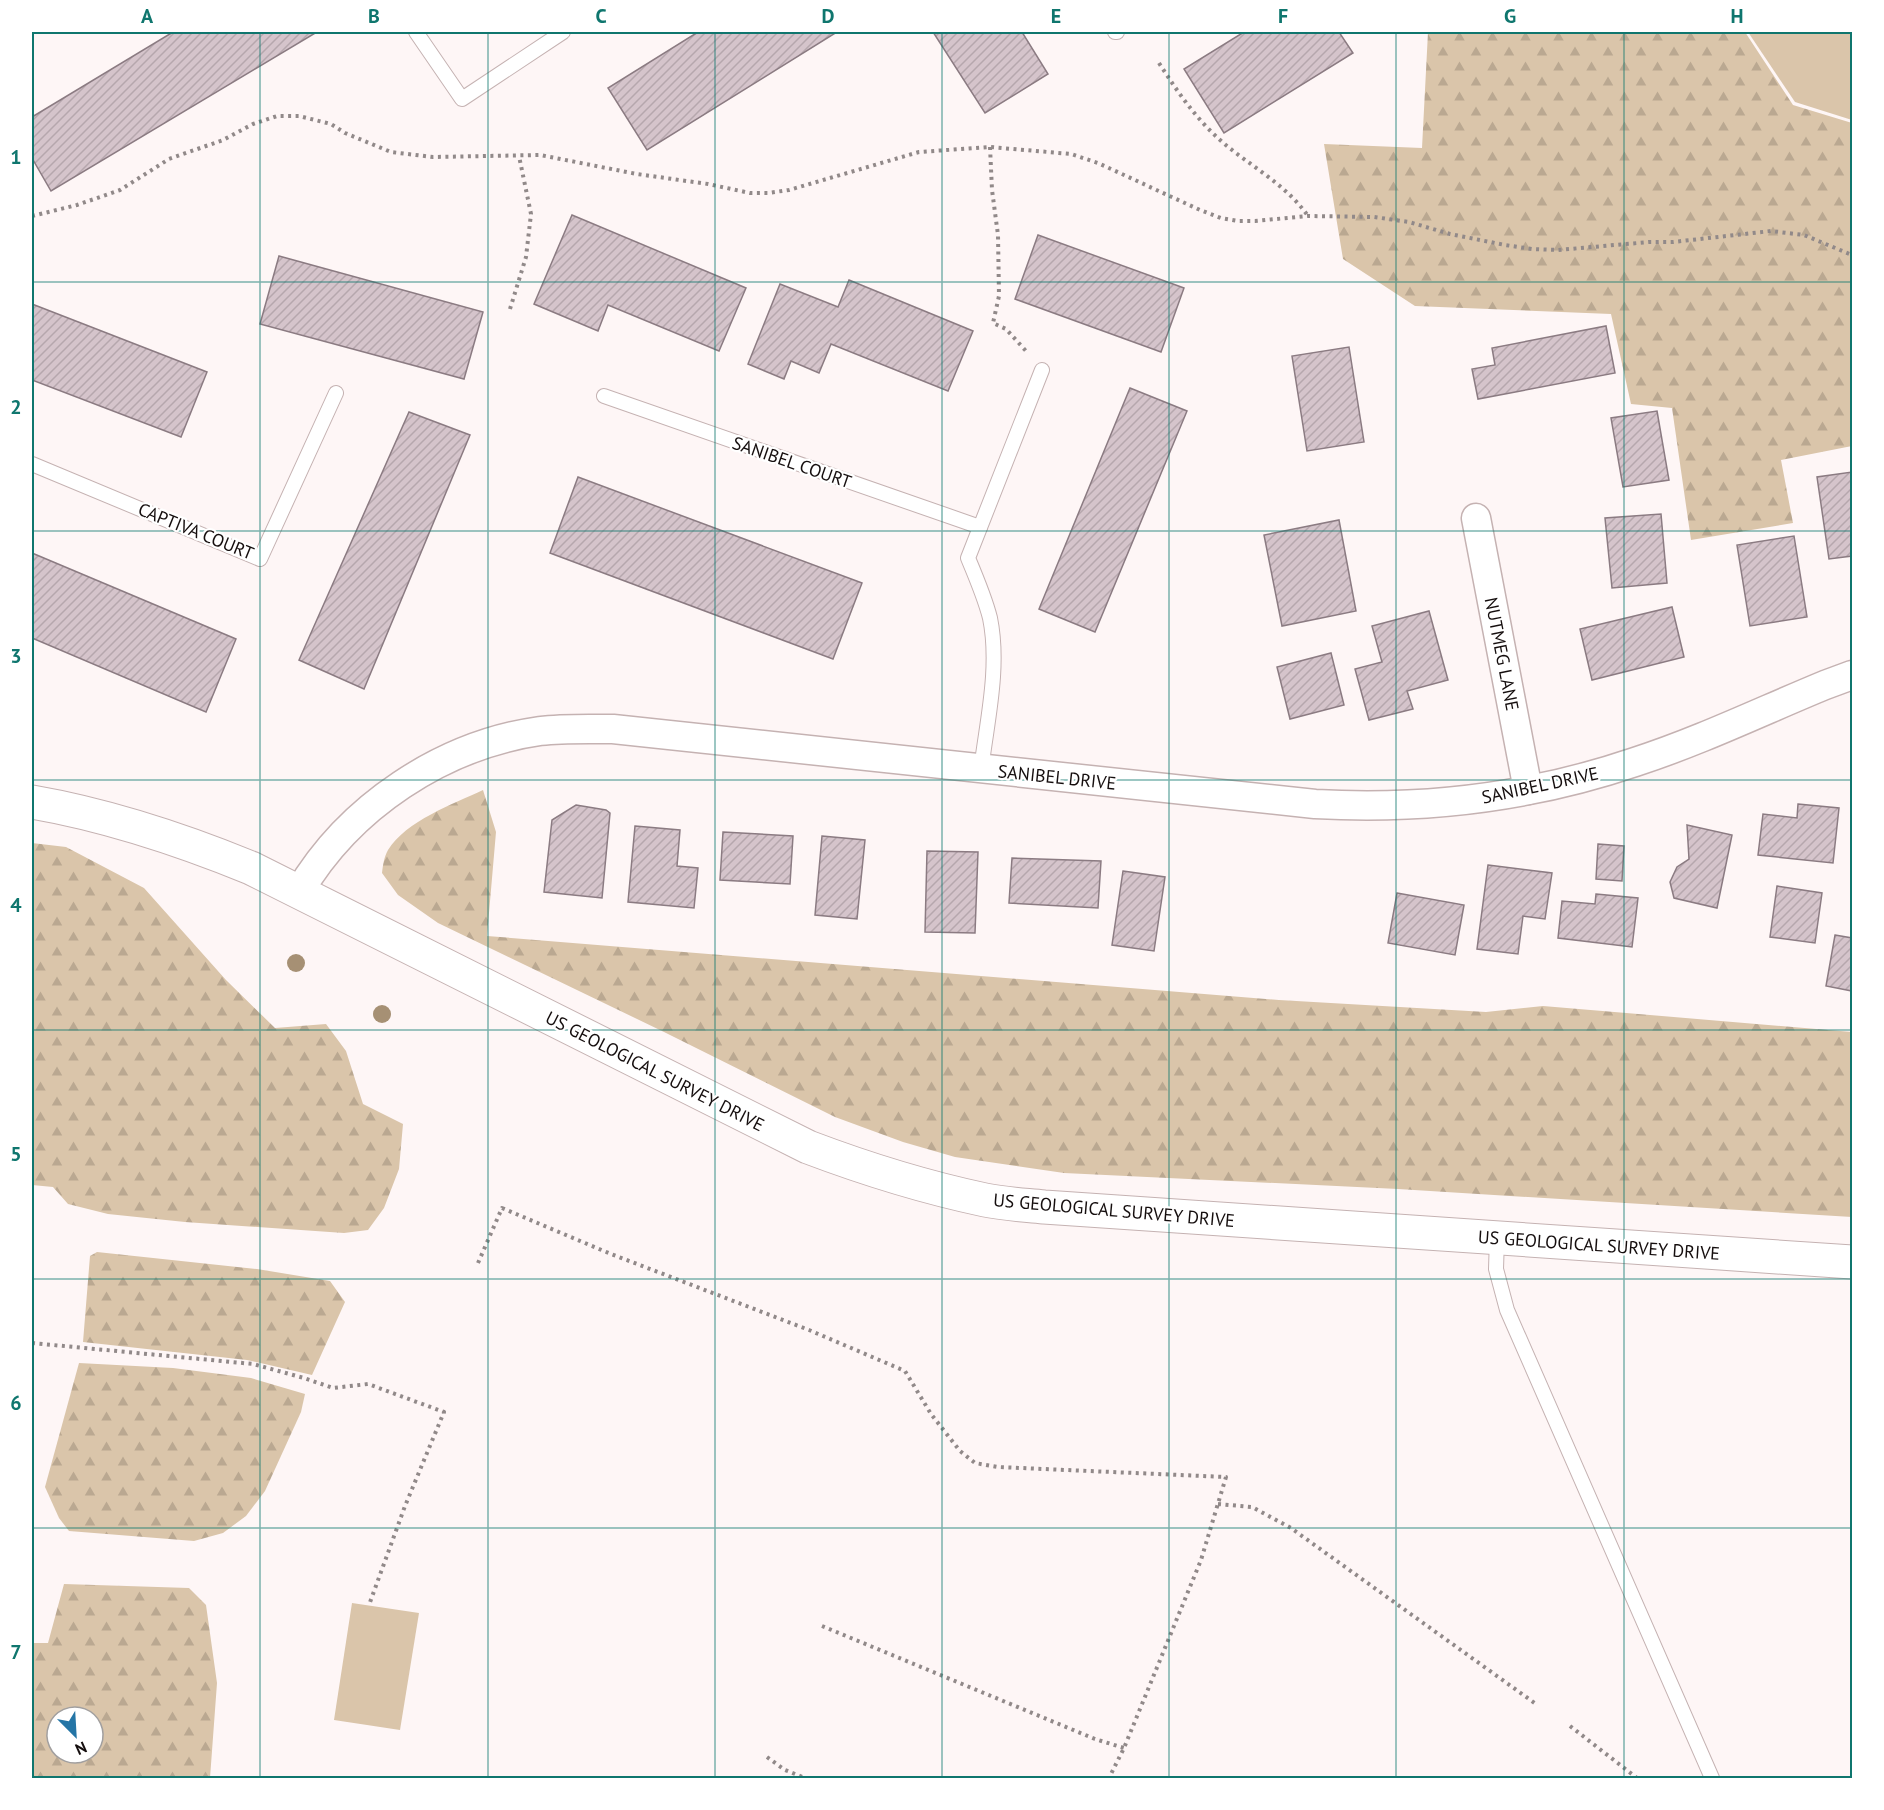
<svg xmlns="http://www.w3.org/2000/svg" width="1884" height="1810" viewBox="0 0 1884 1810" font-family="'PT Sans',sans-serif">
	<style>
		.forest { fill: url(#forest-firs); fill-rule: evenodd }
		.green { fill: #dac5aa }
		.building { fill: url(#building-hatch); stroke: #8b7b82; stroke-width: 1.5 }
		.lines { fill: none; stroke-linecap: round; stroke-linejoin: round }
		.lane-casing { stroke: #c5b2b2; stroke-width: 16 }
		.street-casing { stroke: #c5b2b2; stroke-width: 31 }
		.secondary-casing { stroke: #c5b2b2; stroke-width: 35 }
		.path { stroke: #918989; stroke-width: 4; stroke-dasharray: 3 4.5; stroke-linecap: butt }
		.lane { stroke: #fff; stroke-width: 14 }
		.street { stroke: #fff; stroke-width: 28 }
		.secondary { stroke: #fff; stroke-width: 33 }
		.tree { fill: #a69074 }
		.grid { fill: none; stroke: #0f766e; stroke-width: 1.5; stroke-opacity: 0.55 }
		.labels { text-anchor: middle; dominant-baseline: central; stroke-width: 4.5; stroke-linejoin: round; paint-order: stroke }
		.street-label { font-size: 18px; fill: #150e0e; stroke: #fff }
		.neatline { fill: none; stroke: #0f766e; stroke-width: 2 }
		.grid-label { font-size: 20px; text-anchor: middle; font-weight: bold; fill: #0f766e }
	</style>
	<defs>
		<pattern id="forest-firs" width="22" height="20" patternUnits="userSpaceOnUse" patternTransform="scale(1.5)"><rect width="22" height="20" fill="#dac5aa"/><path d="M5 1l3.5 6h-7zM16 11l3.5 6h-7z" fill="#baa891"/></pattern>
		<pattern id="building-hatch" width="6" height="6" patternUnits="userSpaceOnUse" patternTransform="scale(1.5)"><rect width="6" height="6" fill="#d5c4cb"/><path d="M-1 1l2-2M0 6l6-6M5 7l2-2" fill="none" stroke="#b6a7ad"/></pattern>
	</defs>
	<rect width="100%" height="100%" fill="#fef6f6"/>
	<g class="forest">
		<path d="M 1428,32 L 1745,32 L 1793,105 L 1852,123 L 1852,446 L 1781,460 L 1793,523 L 1691,540 L 1672,408 L 1631,404 L 1611,314 L 1415,306 L 1343,259 L 1324,144 L 1422,148 Z"/>
		<path d="M 483,790 L 496,832 L 487,936 L 1279,1000 L 1486,1012 L 1543,1006 L 1852,1032 L 1852,1217 L 1398,1189 L 1064,1173 L 955,1157 L 903,1142 L 835,1117 L 664,1032 L 438,923 L 398,895 L 382,873 C 383,865 384,857 388,850 C 406,821 453,804 483,790 Z"/>
		<path d="M 32,843 L 66,847 L 144,888 L 226,980 L 275,1028 L 326,1024 L 346,1051 L 363,1104 L 403,1124 L 399,1169 L 384,1208 L 368,1230 L 344,1233 L 185,1222 L 108,1214 L 68,1204 L 53,1187 L 32,1185 Z"/>
		<path d="M 97,1252 L 257,1269 L 330,1281 L 345,1302 L 312,1375 L 247,1360 L 83,1342 L 90,1256 Z"/>
		<path d="M 79,1363 L 173,1368 L 251,1378 L 305,1394 L 301,1412 L 265,1491 L 246,1516 L 223,1533 L 194,1541 L 69,1531 L 59,1518 L 45,1487 Z"/>
		<path d="M 64,1584 L 189,1588 L 206,1605 L 217,1683 L 210,1778 L 32,1778 L 32,1643 L 48,1643 ZM 57,1717 L 93,1717 L 93,1753 L 57,1753 Z"/>
	</g>
	<g class="green">
		<path d="M 1748,32 L 1852,32 L 1852,120 L 1795,102 Z"/>
		<path d="M 352,1603 L 419,1613 L 400,1730 L 334,1720 Z"/>
	</g>
	<g class="building">
		<path d="M 173,32 L 317,32 L 51,191 L 32,158 L 32,117 Z"/>
		<path d="M 698,32 L 837,32 L 647,150 L 608,88 Z"/>
		<path d="M 933,32 L 1022,32 L 1048,74 L 985,113 Z"/>
		<path d="M 1244,32 L 1339,32 L 1353,53 L 1224,133 L 1184,69 Z"/>
		<path d="M 572,215 L 746,288 L 719,351 L 608,305 L 598,331 L 534,304 Z"/>
		<path d="M 1038,235 L 1184,288 L 1161,352 L 1015,299 Z"/>
		<path d="M 279,256 L 483,312 L 464,379 L 260,324 Z"/>
		<path d="M 849,280 L 973,331 L 948,391 L 831,344 L 819,373 L 791,361 L 784,379 L 748,364 L 780,284 L 838,307 Z"/>
		<path d="M 32,304 L 207,372 L 181,437 L 32,380 Z"/>
		<path d="M 1606,326 L 1615,373 L 1478,399 L 1472,369 L 1495,365 L 1492,348 Z"/>
		<path d="M 1349,347 L 1364,442 L 1307,451 L 1292,356 Z"/>
		<path d="M 1130,388 L 1187,411 L 1095,632 L 1039,609 Z"/>
		<path d="M 1657,411 L 1669,480 L 1623,487 L 1611,418 Z"/>
		<path d="M 409,412 L 470,435 L 364,689 L 299,660 Z"/>
		<path d="M 1852,472 L 1852,556 L 1829,559 L 1817,477 Z"/>
		<path d="M 578,477 L 862,583 L 833,659 L 550,553 Z"/>
		<path d="M 1661,514 L 1667,583 L 1612,588 L 1605,518 Z"/>
		<path d="M 1339,520 L 1356,611 L 1282,626 L 1264,535 Z"/>
		<path d="M 1794,536 L 1807,617 L 1750,626 L 1737,545 Z"/>
		<path d="M 32,553 L 236,639 L 206,712 L 32,638 Z"/>
		<path d="M 1672,607 L 1684,657 L 1592,680 L 1580,629 Z"/>
		<path d="M 1429,611 L 1448,680 L 1407,691 L 1413,709 L 1369,720 L 1355,669 L 1382,662 L 1372,626 Z"/>
		<path d="M 1331,653 L 1344,705 L 1290,719 L 1277,667 Z"/>
		<path d="M 1798,804 L 1839,808 L 1833,863 L 1758,855 L 1763,814 L 1797,818 Z"/>
		<path d="M 576,805 L 606,810 L 610,813 L 602,898 L 544,892 L 552,820 Z"/>
		<path d="M 1687,825 L 1732,835 L 1717,908 L 1674,898 L 1670,882 L 1677,867 L 1689,859 Z"/>
		<path d="M 635,826 L 680,830 L 677,866 L 698,868 L 694,908 L 628,902 Z"/>
		<path d="M 723,832 L 793,836 L 790,884 L 720,880 Z"/>
		<path d="M 822,836 L 865,840 L 857,919 L 815,915 Z"/>
		<path d="M 1598,844 L 1624,846 L 1622,881 L 1596,879 Z"/>
		<path d="M 927,851 L 978,852 L 975,933 L 925,932 Z"/>
		<path d="M 1012,858 L 1101,861 L 1098,908 L 1009,903 Z"/>
		<path d="M 1488,865 L 1552,873 L 1545,919 L 1523,916 L 1518,954 L 1477,949 Z"/>
		<path d="M 1123,871 L 1165,877 L 1154,951 L 1112,945 Z"/>
		<path d="M 1777,886 L 1822,893 L 1815,943 L 1770,937 Z"/>
		<path d="M 1397,893 L 1464,905 L 1455,955 L 1388,943 Z"/>
		<path d="M 1596,894 L 1638,898 L 1632,947 L 1558,938 L 1562,901 L 1595,904 Z"/>
		<path d="M 1835,935 L 1852,938 L 1852,991 L 1826,986 Z"/>
	</g>
	<g class="lines">
		<defs>
			<g id="lane">
				<path d="M 416,32 L 462,99 L 563,32"/>
				<path d="M 1115,32 L 1117,32"/>
				<path d="M 604,396 L 980,527"/>
				<path d="M 32,464 L 260,559 L 336,393"/>
				<path d="M 981,770 C 987,721 1000,667 990,618 C 985,598 976,577 968,558 L 1042,370"/>
				<path d="M 1497,1238 L 1496,1269 L 1507,1310 L 1712,1778"/>
			</g>
			<g id="street">
				<path d="M 1476,518 L 1528,790"/>
				<path d="M 299,892 C 349,807 442,745 540,731 C 564,728 589,729 613,729 L 1315,804 C 1422,810 1532,797 1635,762 C 1700,741 1762,711 1825,685 L 1852,675"/>
			</g>
			<path id="secondary" d="M 32,802 C 107,815 180,839 251,868 L 808,1147 C 866,1169 924,1187 985,1200 C 1004,1204 1025,1205 1044,1207 L 1852,1262"/>
		</defs>
		<use href="#lane" class="lane-casing"/>
		<use href="#street" class="street-casing"/>
		<use href="#secondary" class="secondary-casing"/>
		<g class="path">
			<path d="M 1159,63 C 1179,94 1198,122 1227,146 C 1254,168 1287,186 1308,216"/>
			<path d="M 990,147 L 992,190 L 998,235 L 999,296 L 993,323 L 1006,329 L 1026,351"/>
			<path d="M 32,216 L 77,205 L 120,190 L 169,159 L 223,140 L 253,124 L 277,116 L 299,116 L 331,124 L 345,133 L 391,152 L 433,157 L 540,155 L 637,174 L 708,184 L 750,193 L 768,193 L 789,190 L 919,152 L 990,147 L 1071,154 L 1098,163 L 1200,210 L 1221,218 L 1238,221 L 1255,221 L 1308,216 L 1374,217 L 1409,222 L 1450,234 L 1505,245 L 1532,249 L 1558,250 L 1649,242 L 1673,242 L 1771,231 L 1804,235 L 1852,255"/>
			<path d="M 510,309 L 526,257 L 531,214 L 519,156"/>
			<path d="M 478,1263 L 502,1208 L 611,1254 L 809,1330 L 905,1371 L 931,1414 L 960,1451 L 975,1463 L 998,1467 L 1226,1477 L 1201,1560 L 1124,1748 L 1109,1778"/>
			<path d="M 32,1343 L 253,1364 L 304,1378 L 333,1388 L 368,1384 L 444,1412 L 405,1506 L 369,1605"/>
			<path d="M 1218,1504 L 1252,1507 L 1291,1528 L 1536,1704"/>
			<path d="M 822,1626 L 1095,1739 L 1124,1748"/>
			<path d="M 1570,1726 L 1637,1778"/>
			<path d="M 767,1757 L 785,1770 L 805,1778"/>
		</g>
		<use href="#lane" class="lane"/>
		<use href="#street" class="street"/>
		<use href="#secondary" class="secondary"/>
	</g>
	<g class="tree">
		<circle cx="296" cy="963" r="9"/>
		<circle cx="382" cy="1014" r="9"/>
	</g>
	<path class="grid" d="M 260,32 L 260,1778M 488,32 L 488,1778M 715,32 L 715,1778M 942,32 L 942,1778M 1169,32 L 1169,1778M 1396,32 L 1396,1778M 1624,32 L 1624,1778M 32,282 L 1852,282M 32,531 L 1852,531M 32,780 L 1852,780M 32,1030 L 1852,1030M 32,1279 L 1852,1279M 32,1528 L 1852,1528"/>
	<g class="labels">
		<g class="street-label">
			<text transform="translate(792 462) rotate(19)">SANIBEL COURT</text>
			<text transform="translate(196 531) rotate(22)">CAPTIVA COURT</text>
			<text transform="translate(1502 654) rotate(79)">NUTMEG LANE</text>
			<text transform="translate(1057 777) rotate(6)">SANIBEL DRIVE</text>
			<text transform="translate(1540 785) rotate(-12)">SANIBEL DRIVE</text>
			<text transform="translate(655 1071) rotate(27)">US GEOLOGICAL SURVEY DRIVE</text>
			<text transform="translate(1114 1210) rotate(5)">US GEOLOGICAL SURVEY DRIVE</text>
			<text transform="translate(1599 1245) rotate(4)">US GEOLOGICAL SURVEY DRIVE</text>
		</g>
	</g>
	<rect width="1884" height="1810" fill="none" stroke="#ffffff" stroke-width="66"/>
	<g transform="translate(75 1735) rotate(156)"><circle r="28" fill="#ffffff" stroke="#a19f9f" stroke-width="1.5"/>
	<path d="M0-4.5L10 22L0 15L-10 22Z" fill="#2475a6"/>
	<text y="-9" font-size="16" font-weight="bold" text-anchor="middle" fill="#150e0e">N</text>
	</g>
	<rect x="33" y="33" width="1818" height="1744" class="neatline"/>
	<g class="grid-label">
		<text x="147" y="23">A</text>
		<text x="374" y="23">B</text>
		<text x="601" y="23">C</text>
		<text x="828" y="23">D</text>
		<text x="1056" y="23">E</text>
		<text x="1283" y="23">F</text>
		<text x="1510" y="23">G</text>
		<text x="1737" y="23">H</text>
		<text x="16" y="164">1</text>
		<text x="16" y="414">2</text>
		<text x="16" y="663">3</text>
		<text x="16" y="912">4</text>
		<text x="16" y="1161">5</text>
		<text x="16" y="1410">6</text>
		<text x="16" y="1659">7</text>
	</g>
</svg>
